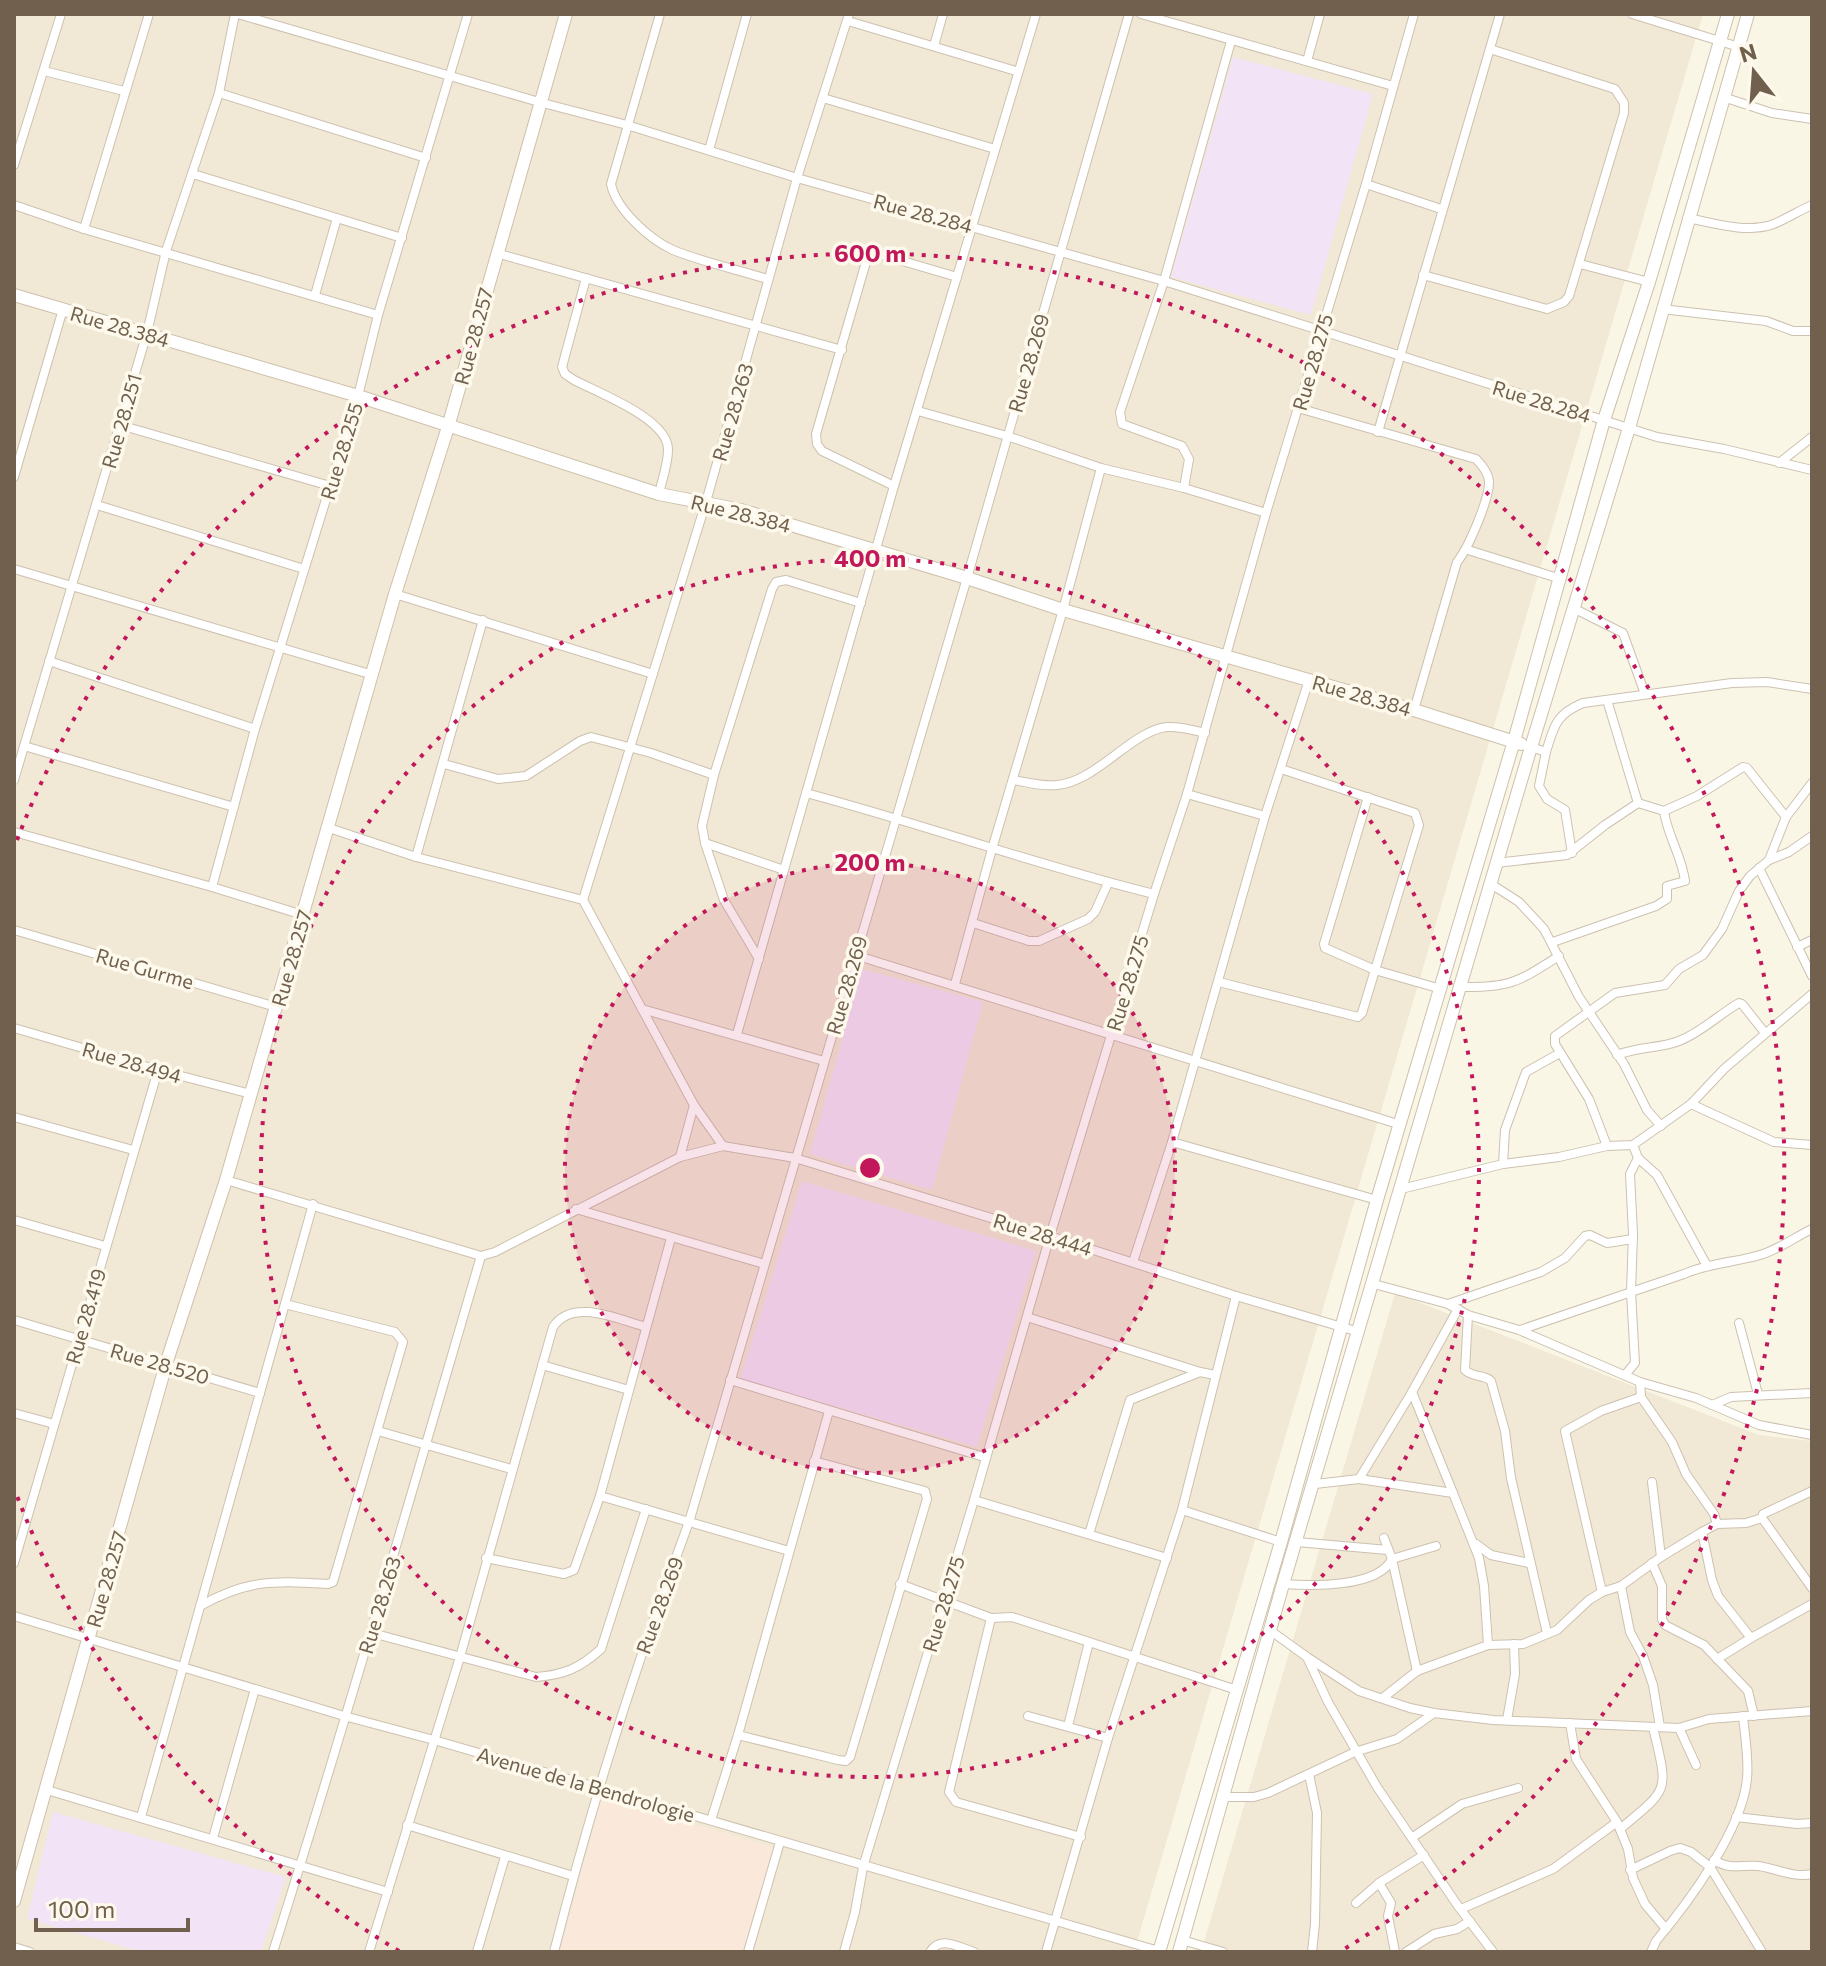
<svg xmlns="http://www.w3.org/2000/svg" width="1826" height="1966" viewBox="0 0 1826 1966" font-family="Commissioner,sans-serif">
	<style>
		.residential { fill: #f1e9d5 }
		.commercial { fill: #fae9db }
		.education { fill: #f2e3f7 }
		.lines { fill: none; stroke-linecap: round; stroke-linejoin: round }
		.street-casing { stroke: #cdc1b0; stroke-width: 10 }
		.secondary-casing { stroke: #cec0ab; stroke-width: 14 }
		.street { stroke: #fff; stroke-width: 8 }
		.secondary { stroke: #fff; stroke-width: 12 }
		.ring { fill: none; stroke: #c2185b; stroke-width: 4; stroke-dasharray: 4 8 }
		.labels { text-anchor: middle; dominant-baseline: central; stroke-width: 7; stroke-linejoin: round; paint-order: stroke }
		.street-label { font-size: 20px; fill: #71604d; stroke: #fdf9ec }
		.centre { fill: #c2185b; stroke: #fdf9ec; stroke-width: 4 }
		.ring-label { font-size: 24px; text-anchor: middle; font-weight: bold; fill: #c2185b; stroke: #fdf9ec; stroke-width: 7; stroke-linejoin: round; paint-order: stroke }
	</style>
	<rect width="100%" height="100%" fill="#faf6e6"/>
	<g class="residential">
		<path d="M 14,14 L 1703,14 L 1134,1952 L 14,1952 Z"/>
		<path d="M 1395,1293 L 1759,1435 L 1812,1441 L 1812,1952 L 1201,1952 Z"/>
	</g>
	<path class="commercial" d="M 602,1796 L 775,1848 L 746,1952 L 560,1952 Z"/>
	<g class="education">
		<path d="M 1233,57 L 1373,94 L 1311,315 L 1171,277 Z"/>
		<path d="M 862,969 L 983,1002 L 932,1190 L 810,1154 Z"/>
		<path d="M 802,1181 L 1036,1251 L 977,1447 L 740,1379 Z"/>
		<path d="M 53,1812 L 286,1877 L 261,1952 L 142,1952 L 27,1919 Z"/>
	</g>
	<g class="lines">
		<defs>
			<g id="street">
				<path d="M 238,14 L 539,102 L 627,125 L 797,178 L 1164,281 L 1657,437 L 1724,449 L 1812,470"/>
				<path d="M 660,14 L 611,184 C 616,209 649,239 673,250 C 702,262 736,269 767,279"/>
				<path d="M 1141,14 L 1393,86"/>
				<path d="M 1632,14 L 1739,47"/>
				<path d="M 848,21 L 1016,71"/>
				<path d="M 934,46 L 943,14"/>
				<path d="M 1307,61 L 1320,14"/>
				<path d="M 44,71 L 124,91"/>
				<path d="M 219,93 L 426,158"/>
				<path d="M 1723,97 L 1772,113 L 1812,119"/>
				<path d="M 823,98 L 995,149"/>
				<path d="M 709,150 L 747,14"/>
				<path d="M 14,165 L 61,14"/>
				<path d="M 193,174 L 402,238"/>
				<path d="M 1366,184 L 1441,209"/>
				<path d="M 14,205 L 84,229 L 378,315"/>
				<path d="M 1687,218 C 1714,223 1744,233 1771,225 C 1785,220 1798,211 1812,205"/>
				<path d="M 84,229 L 149,14"/>
				<path d="M 496,253 L 842,350"/>
				<path d="M 1580,264 L 1649,282"/>
				<path d="M 1423,275 L 1547,309 L 1564,302 L 1569,296 L 1624,113 L 1624,103 L 1615,89 L 1490,49"/>
				<path d="M 586,278 L 562,367 L 565,374 L 574,380 C 598,393 669,419 668,450 C 668,464 662,480 659,494"/>
				<path d="M 315,295 L 337,218"/>
				<path d="M 1662,309 L 1766,321 L 1793,331 L 1812,331"/>
				<path d="M 1298,408 L 1476,459 C 1482,465 1488,472 1489,481 C 1490,498 1468,549 1457,562 L 1414,710"/>
				<path d="M 918,411 L 1007,436 L 1101,468 L 1184,488 L 1266,513"/>
				<path d="M 120,425 L 330,486"/>
				<path d="M 1378,432 L 1500,14"/>
				<path d="M 1779,463 L 1812,437"/>
				<path d="M 14,477 L 63,309"/>
				<path d="M 894,486 L 822,451 L 817,444 L 816,434 L 866,262 L 876,255 L 882,255 L 957,277"/>
				<path d="M 1184,488 L 1189,459 L 1182,446 L 1122,424 L 1120,412 L 1164,281 L 1231,41"/>
				<path d="M 97,505 L 304,569"/>
				<path d="M 1468,550 L 1561,579"/>
				<path d="M 14,569 L 373,675"/>
				<path d="M 395,594 L 653,674"/>
				<path d="M 1573,608 L 1623,633 L 1645,694"/>
				<path d="M 49,661 L 255,729"/>
				<path d="M 1607,700 L 1638,803 L 1664,811"/>
				<path d="M 24,746 L 234,807"/>
				<path d="M 1531,747 L 1546,752 C 1554,726 1556,714 1583,703 L 1732,683 L 1767,682 L 1812,689"/>
				<path d="M 1546,752 L 1539,786 L 1547,799 L 1565,810 L 1572,853"/>
				<path d="M 444,764 L 498,779 L 526,776 L 580,741 L 591,737 L 651,753 L 714,775"/>
				<path d="M 14,780 L 147,333 L 166,251 L 219,93 L 235,14"/>
				<path d="M 1013,780 C 1027,782 1042,787 1057,785 C 1096,782 1133,730 1167,727 C 1180,726 1192,730 1205,733"/>
				<path d="M 806,793 C 923,824 1036,865 1154,894"/>
				<path d="M 1187,794 L 1265,816"/>
				<path d="M 1368,797 L 1324,944 L 1325,948 L 1375,970 L 1441,989"/>
				<path d="M 329,828 L 416,857 L 583,900 L 694,1105 L 723,1146"/>
				<path d="M 14,832 L 212,887 L 303,915"/>
				<path d="M 705,843 L 784,870"/>
				<path d="M 416,857 L 483,620"/>
				<path d="M 1769,860 L 1789,852 L 1812,836"/>
				<path d="M 1496,863 L 1567,855 L 1605,825 L 1638,803"/>
				<path d="M 1759,868 L 1812,976"/>
				<path d="M 1491,884 L 1519,902 L 1544,929 L 1579,997 L 1624,1064 L 1647,1110 L 1661,1126"/>
				<path d="M 212,887 L 255,729 L 358,396 L 378,315 L 468,14"/>
				<path d="M 583,900 L 706,502 L 797,178 L 849,14"/>
				<path d="M 973,923 L 1029,941 L 1039,941 L 1088,919 L 1095,912 L 1108,883"/>
				<path d="M 14,930 L 276,1007"/>
				<path d="M 1553,942 L 1656,906 L 1667,899 L 1667,886 L 1685,881 C 1682,856 1667,835 1664,811 L 1697,796 L 1743,767 L 1747,768 L 1786,817"/>
				<path d="M 1797,947 L 1812,940"/>
				<path d="M 855,955 L 1401,1125"/>
				<path d="M 759,959 L 724,900 L 705,843 L 702,826 L 714,775 L 772,589 L 776,582 L 786,580 L 861,603"/>
				<path d="M 1219,982 L 1358,1017 L 1362,1013 L 1419,825 L 1415,813 L 1281,769"/>
				<path d="M 955,984 L 992,849 L 1063,610 L 1101,468"/>
				<path d="M 1460,987 C 1510,988 1518,982 1559,956"/>
				<path d="M 642,1009 L 824,1061"/>
				<path d="M 14,1028 L 158,1070 L 251,1094"/>
				<path d="M 737,1034 L 894,486 L 1036,14"/>
				<path d="M 1617,1055 C 1640,1046 1658,1049 1679,1041 C 1702,1032 1718,1015 1739,1003 L 1742,1004 L 1765,1033"/>
				<path d="M 1691,1104 L 1774,1142 L 1812,1145"/>
				<path d="M 14,1117 L 133,1150"/>
				<path d="M 1172,1142 L 1377,1200"/>
				<path d="M 1607,1146 L 1589,1099 L 1555,1044 L 1555,1036 L 1615,993 L 1665,985 L 1679,969 L 1703,955 L 1722,929 L 1739,891 L 1750,876 L 1769,860 L 1786,817 L 1812,783"/>
				<path d="M 680,1157 L 694,1105"/>
				<path d="M 1638,1158 L 1657,1175 L 1706,1264"/>
				<path d="M 1503,1164 L 1505,1130 L 1526,1072 L 1560,1053"/>
				<path d="M 226,1180 L 481,1256 L 495,1252 L 680,1157 L 723,1146 L 795,1158 L 1050,1236 L 1236,1296 L 1359,1332"/>
				<path d="M 1401,1189 L 1503,1164 L 1559,1157 L 1607,1146 L 1633,1145 L 1691,1104 L 1724,1069 L 1812,994"/>
				<path d="M 576,1209 L 764,1264"/>
				<path d="M 14,1220 L 105,1246"/>
				<path d="M 1133,1262 L 1172,1142 L 1265,816 L 1309,680"/>
				<path d="M 1374,1284 L 1448,1304 L 1468,1315 L 1519,1330 L 1640,1382 L 1696,1398 L 1759,1425 L 1812,1435"/>
				<path d="M 1448,1304 L 1541,1272 L 1565,1258 L 1585,1236 L 1590,1235 L 1607,1243 L 1633,1239"/>
				<path d="M 1468,1315 L 1465,1370 C 1473,1378 1484,1374 1491,1381 L 1505,1431 L 1511,1478 L 1547,1633"/>
				<path d="M 1027,1317 L 1200,1372 L 1215,1375"/>
				<path d="M 14,1320 L 260,1393"/>
				<path d="M 1739,1323 L 1758,1394"/>
				<path d="M 1520,1330 L 1684,1274 C 1712,1262 1733,1263 1760,1255 C 1778,1250 1795,1237 1812,1229"/>
				<path d="M 542,1365 L 629,1390"/>
				<path d="M 1625,1375 L 1635,1363 L 1631,1292 L 1633,1234 L 1630,1174 L 1638,1158 L 1633,1145"/>
				<path d="M 730,1380 L 984,1457"/>
				<path d="M 1640,1382 L 1641,1397 L 1672,1442 L 1686,1474 L 1714,1514 L 1717,1524 L 1702,1532 L 1712,1580 L 1718,1596 L 1751,1638 L 1812,1604"/>
				<path d="M 1412,1392 L 1453,1493"/>
				<path d="M 1712,1405 L 1731,1397 L 1812,1393"/>
				<path d="M 14,1413 L 54,1424"/>
				<path d="M 378,1431 L 511,1469"/>
				<path d="M 1359,1479 L 1453,1493 L 1479,1558 L 1484,1586 L 1488,1645 L 1417,1671 L 1384,1697"/>
				<path d="M 1652,1482 L 1661,1557"/>
				<path d="M 1315,1484 L 1359,1479 L 1412,1392 L 1458,1309"/>
				<path d="M 1812,1491 L 1763,1514 L 1762,1518 L 1812,1588"/>
				<path d="M 600,1496 L 789,1551"/>
				<path d="M 974,1500 L 1167,1558"/>
				<path d="M 1182,1510 L 1281,1542"/>
				<path d="M 1717,1524 L 1746,1523 L 1762,1518"/>
				<path d="M 1089,1534 L 1130,1400 L 1200,1372"/>
				<path d="M 1297,1542 L 1388,1550"/>
				<path d="M 1476,1544 L 1491,1555 L 1529,1563"/>
				<path d="M 486,1558 L 564,1574 L 574,1570 L 600,1496 L 671,1238"/>
				<path d="M 14,1563 L 158,1070"/>
				<path d="M 1652,1563 L 1662,1586 L 1662,1619 L 1665,1625 L 1704,1645 L 1748,1691 L 1754,1716"/>
				<path d="M 900,1584 L 991,1618 L 1012,1617 L 1237,1690"/>
				<path d="M 1283,1584 C 1311,1586 1378,1588 1392,1559 L 1384,1538"/>
				<path d="M 1621,1586 L 1630,1632 L 1643,1656 L 1653,1685 L 1660,1727"/>
				<path d="M 1602,1592 L 1565,1431 L 1601,1411 L 1641,1397"/>
				<path d="M 200,1606 C 248,1579 274,1581 328,1584 L 333,1582 L 403,1342 L 395,1332 L 285,1304"/>
				<path d="M 14,1616 L 344,1716 L 434,1740 L 1159,1951"/>
				<path d="M 991,1618 L 949,1792 L 956,1802 L 1081,1837"/>
				<path d="M 1271,1631 L 1307,1657 L 1328,1702 L 1377,1787 L 1458,1906 L 1493,1952"/>
				<path d="M 372,1633 L 536,1677 C 564,1675 580,1668 601,1649 L 646,1509"/>
				<path d="M 1488,1645 L 1523,1644 L 1557,1630 L 1589,1600 L 1602,1592 L 1621,1586 L 1661,1557 L 1702,1532"/>
				<path d="M 1307,1657 L 1359,1691 L 1410,1708 L 1434,1713 L 1493,1720 L 1679,1728 L 1709,1719 L 1812,1711"/>
				<path d="M 1717,1659 L 1751,1638"/>
				<path d="M 1417,1671 L 1392,1559 L 1436,1546"/>
				<path d="M 1028,1716 L 1108,1738"/>
				<path d="M 1507,1720 L 1515,1674 L 1514,1644"/>
				<path d="M 1570,1723 L 1576,1759 L 1617,1822 L 1628,1849 L 1633,1878 L 1645,1904 L 1666,1929"/>
				<path d="M 1068,1726 L 1089,1642"/>
				<path d="M 1679,1728 L 1696,1765"/>
				<path d="M 738,1735 L 838,1760 L 846,1761 L 850,1757 L 927,1499 L 925,1491 L 814,1461"/>
				<path d="M 1309,1774 L 1317,1813 L 1315,1924 L 1312,1952"/>
				<path d="M 47,1790 L 388,1892"/>
				<path d="M 1221,1797 L 1254,1797 L 1268,1793 L 1355,1752 L 1397,1739 L 1434,1713"/>
				<path d="M 141,1817 L 313,1204"/>
				<path d="M 1736,1817 L 1797,1824 L 1812,1823"/>
				<path d="M 711,1820 L 738,1735 L 829,1411"/>
				<path d="M 407,1825 L 573,1876"/>
				<path d="M 1620,1829 C 1671,1787 1668,1792 1653,1727"/>
				<path d="M 1413,1837 L 1462,1804 L 1518,1788"/>
				<path d="M 213,1838 L 255,1689"/>
				<path d="M 1714,1860 C 1731,1871 1742,1864 1759,1866 C 1778,1869 1793,1878 1812,1874"/>
				<path d="M 1630,1870 L 1670,1851 L 1680,1848 L 1691,1852 L 1710,1867 L 1762,1952"/>
				<path d="M 1379,1883 L 1391,1903 L 1388,1916 L 1395,1952"/>
				<path d="M 1356,1903 L 1379,1883 L 1424,1855"/>
				<path d="M 1461,1909 L 1553,1869 L 1617,1822"/>
				<path d="M 1182,1940 L 1223,1952"/>
				<path d="M 14,1947 L 30,1952"/>
				<path d="M 273,1952 C 346,1721 413,1488 481,1256"/>
				<path d="M 369,1952 L 460,1657 L 553,1327 C 573,1297 619,1320 646,1327"/>
				<path d="M 477,1952 L 505,1857"/>
				<path d="M 554,1952 C 591,1806 636,1663 689,1522 L 967,578 L 1129,14"/>
				<path d="M 748,1952 L 780,1842"/>
				<path d="M 844,1952 L 855,1912 L 863,1867 L 974,1500 L 1050,1236 L 1154,894 L 1187,794 L 1266,513 L 1366,184 L 1414,14"/>
				<path d="M 930,1952 C 940,1935 958,1947 974,1952"/>
				<path d="M 1046,1952 L 1108,1738 L 1182,1510 L 1236,1296"/>
				<path d="M 1406,1952 L 1434,1934 L 1457,1929 L 1470,1921"/>
				<path d="M 1651,1952 L 1656,1941 C 1689,1902 1742,1830 1747,1779 C 1749,1759 1745,1737 1743,1716"/>
			</g>
			<g id="secondary">
				<path d="M 14,295 L 358,396 L 659,494 L 741,510 L 967,578 L 1063,610 L 1414,710 L 1521,744"/>
				<path d="M 14,1901 L 166,1364 L 226,1180 L 395,594 L 448,427 L 566,14"/>
				<path d="M 1159,1952 L 1281,1542 L 1377,1200 L 1514,741 L 1604,420 L 1649,282 L 1728,14"/>
				<path d="M 1179,1952 L 1283,1584 L 1531,747 L 1629,428 L 1748,14"/>
			</g>
		</defs>
		<use href="#street" class="street-casing"/>
		<use href="#secondary" class="secondary-casing"/>
		<use href="#street" class="street"/>
		<use href="#secondary" class="secondary"/>
	</g>
	<circle cx="870" cy="1168" r="305" fill="#c2185b" fill-opacity=".12"/>
	<g class="ring">
		<circle cx="870" cy="1168" r="305"/>
		<circle cx="870" cy="1168" r="609"/>
		<path d="M399 1951A914 914 0 0 1 17 1496M17 840A914 914 0 1 1 1341 1951"/>
	</g>
	<g class="labels">
		<g class="street-label">
			<text transform="translate(923 213) rotate(15)">Rue 28.284</text>
			<text transform="translate(120 326) rotate(16)">Rue 28.384</text>
			<text transform="translate(473 336) rotate(-75)">Rue 28.257</text>
			<text transform="translate(1312 362) rotate(-74)">Rue 28.275</text>
			<text transform="translate(1028 363) rotate(-74)">Rue 28.269</text>
			<text transform="translate(1542 401) rotate(17)">Rue 28.284</text>
			<text transform="translate(732 412) rotate(-74)">Rue 28.263</text>
			<text transform="translate(121 421) rotate(-74)">Rue 28.251</text>
			<text transform="translate(341 451) rotate(-73)">Rue 28.255</text>
			<text transform="translate(741 513) rotate(14)">Rue 28.384</text>
			<text transform="translate(1362 695) rotate(16)">Rue 28.384</text>
			<text transform="translate(291 958) rotate(-74)">Rue 28.257</text>
			<text transform="translate(145 968) rotate(16)">Rue Gurme</text>
			<text transform="translate(1127 983) rotate(-73)">Rue 28.275</text>
			<text transform="translate(846 985) rotate(-74)">Rue 28.269</text>
			<text transform="translate(132 1062) rotate(16)">Rue 28.494</text>
			<text transform="translate(1043 1234) rotate(17)">Rue 28.444</text>
			<text transform="translate(85 1316) rotate(-74)">Rue 28.419</text>
			<text transform="translate(160 1363) rotate(16)">Rue 28.520</text>
			<text transform="translate(106 1579) rotate(-74)">Rue 28.257</text>
			<text transform="translate(943 1604) rotate(-73)">Rue 28.275</text>
			<text transform="translate(379 1605) rotate(-73)">Rue 28.263</text>
			<text transform="translate(659 1605) rotate(-70)">Rue 28.269</text>
			<text transform="translate(586 1784) rotate(16)">Avenue de la Bendrologie</text>
		</g>
	</g>
	<circle cx="870" cy="1168" r="12" class="centre"/>
	<g class="ring-label">
		<text x="870" y="262">600 m</text>
		<text x="870" y="567">400 m</text>
		<text x="870" y="871">200 m</text>
	</g>
	<rect width="1826" height="1966" fill="none" stroke="#71604d" stroke-width="32"/>
	<g transform="translate(1754 72) rotate(343)" stroke="#fdf9ec" stroke-width="6" paint-order="stroke">
	<path d="M0-6L14 30L0 20L-14 30Z" fill="#71604d"/>
	<text y="-12" font-size="22" font-weight="bold" text-anchor="middle" fill="#71604d">N</text>
	</g>
	<path d="M36 1918v12h152v-12" fill="none" stroke="#71604d" stroke-width="4"/>
	<text x="48" y="1918" font-size="24" fill="#71604d" stroke="#fdf9ec" stroke-width="6" paint-order="stroke">100 m</text>
</svg>
